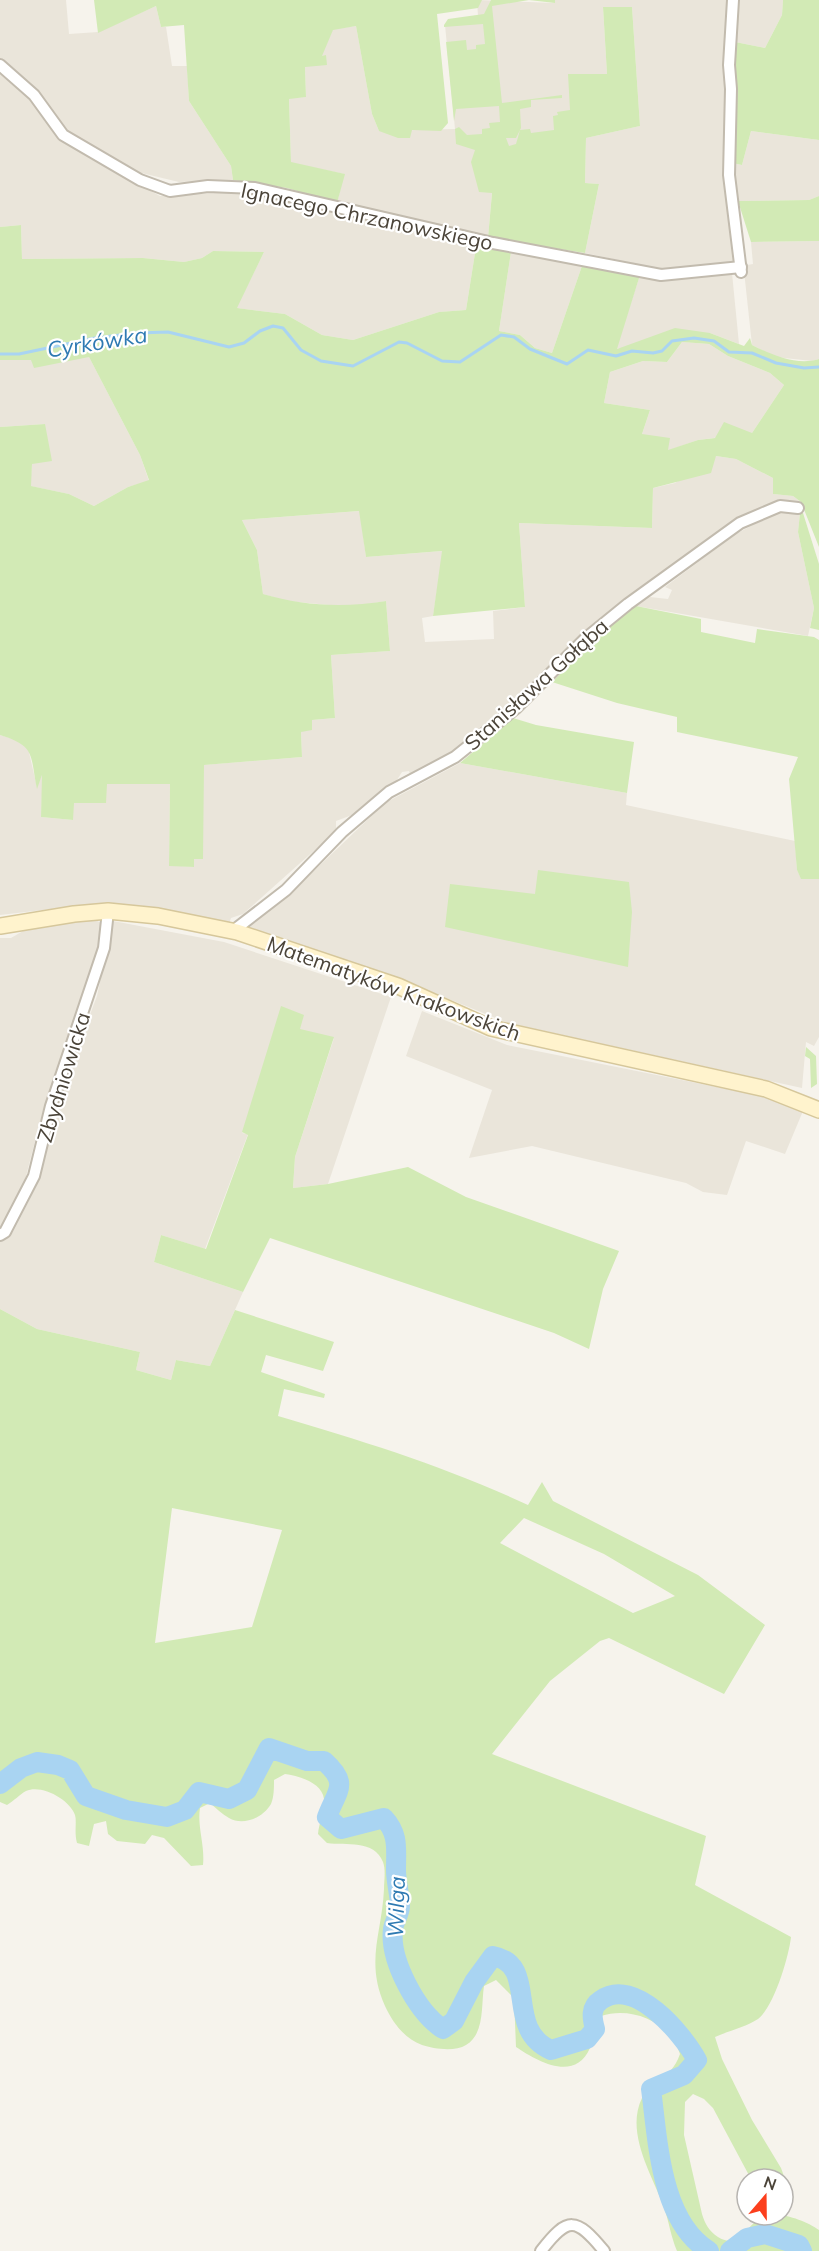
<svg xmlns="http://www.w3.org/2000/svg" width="819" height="2251" viewBox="0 0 819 2251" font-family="Mulish,sans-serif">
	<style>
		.residential { fill: #eae5da }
		.green { fill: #d2eab5; fill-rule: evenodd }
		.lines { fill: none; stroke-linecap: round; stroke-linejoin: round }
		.stream { stroke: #a9d4f2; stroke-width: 3 }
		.river { stroke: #a9d4f2; stroke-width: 20 }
		.street-casing { stroke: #c2bbae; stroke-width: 14 }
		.secondary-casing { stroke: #d6c79b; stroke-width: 18 }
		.street { stroke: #fff; stroke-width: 10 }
		.secondary { stroke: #fff3cd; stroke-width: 15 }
		.labels { text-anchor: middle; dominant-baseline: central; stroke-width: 4.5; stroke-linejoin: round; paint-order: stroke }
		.street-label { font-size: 21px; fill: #4b4439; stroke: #fff }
		.water-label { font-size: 22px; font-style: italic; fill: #2e7ab2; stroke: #fff }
	</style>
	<rect width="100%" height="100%" fill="#f6f3ec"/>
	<g class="residential">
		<path d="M 0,0 L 66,0 L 69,34 L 98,32 L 156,6 L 161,27 L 166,27 L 172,66 L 187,66 L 189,101 L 231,166 L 233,180 L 179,182 L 133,171 L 67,131 L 31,87 L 0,60 Z"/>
		<path d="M 477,0 L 554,3 L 555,0 L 730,0 L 725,160 L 735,245 L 733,261 L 727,264 L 665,270 L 585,253 L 599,184 L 585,183 L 586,138 L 640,126 L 632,7 L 603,7 L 607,74 L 573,139 L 492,192 L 488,238 L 337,203 L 344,174 L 291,163 L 289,98 L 306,97 L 305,66 L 321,56 L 333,29 L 356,26 L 372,114 L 379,131 L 455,129 L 445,25 L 478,16 Z"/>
		<path d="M 737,0 L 783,0 L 782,15 L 765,48 L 735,42 Z"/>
		<path d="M 0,70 L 31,98 L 56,136 L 89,158 L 160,196 L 233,192 L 262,195 L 476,247 L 466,310 L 439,312 L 353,340 L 322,335 L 285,314 L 236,308 L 264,252 L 213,251 L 202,258 L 184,262 L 143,258 L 22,259 L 21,225 L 0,227 Z"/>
		<path d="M 751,131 L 819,140 L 819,196 L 809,200 L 738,201 L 732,163 L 742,165 Z"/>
		<path d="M 819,241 L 819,359 L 812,361 L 775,357 L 752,345 L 744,271 L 747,265 L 753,264 L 751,242 Z"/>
		<path d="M 511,252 L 583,263 L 552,353 L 535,348 L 520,335 L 499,331 Z"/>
		<path d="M 732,273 L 739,344 L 710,333 L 616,349 L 640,275 L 664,281 Z"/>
		<path d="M 682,342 L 709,344 L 728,356 L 770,373 L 784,385 L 752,433 L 698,440 L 667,451 L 642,434 L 650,410 L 604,403 L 610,372 L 643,361 L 667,362 Z"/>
		<path d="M 89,357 L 140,455 L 149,481 L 128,487 L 94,506 L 69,494 L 30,486 L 32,464 L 45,424 L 0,427 L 0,360 Z"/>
		<path d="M 716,456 L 736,459 L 773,478 L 773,494 L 793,496 L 801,502 L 799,505 L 772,505 L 611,611 L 572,646 L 546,675 L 444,761 L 410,775 L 409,771 L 402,772 L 395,783 L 352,815 L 336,821 L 336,831 L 243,914 L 231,918 L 229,924 L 113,907 L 77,906 L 0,915 L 0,735 L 20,741 L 28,748 L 37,787 L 43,772 L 41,817 L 73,820 L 73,803 L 107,784 L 170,784 L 169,865 L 194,867 L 194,859 L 203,858 L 203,765 L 302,757 L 301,732 L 312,720 L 335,718 L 331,655 L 390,651 L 386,601 L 351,607 L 286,601 L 263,594 L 257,550 L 242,520 L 360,511 L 366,557 L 443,551 L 433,616 L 422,618 L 425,642 L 494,639 L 493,611 L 525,607 L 519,523 L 652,528 L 653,488 L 675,483 Z"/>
		<path d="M 793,510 L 800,513 L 798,532 L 814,608 L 808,636 L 636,606 L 650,597 L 668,599 L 672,590 L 665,587 L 734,535 L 777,512 Z"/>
		<path d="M 460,763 L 627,793 L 626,805 L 795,841 L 797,870 L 801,878 L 819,879 L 819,1037 L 814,1046 L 806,1042 L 802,1088 L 508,1023 L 397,978 L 245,928 L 293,891 L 385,803 Z"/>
		<path d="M 94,919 L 101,923 L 101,943 L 95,966 L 42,1114 L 24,1184 L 0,1228 L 0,938 L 11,938 L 23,931 Z"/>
		<path d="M 113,921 L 224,942 L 391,997 L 328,1184 L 293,1188 L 295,1157 L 334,1038 L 242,1133 L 248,1134 L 205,1249 L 161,1235 L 154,1262 L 243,1292 L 210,1366 L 176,1360 L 171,1380 L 136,1370 L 140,1352 L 37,1329 L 0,1309 L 0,1242 L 13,1232 L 36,1187 L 67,1076 L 97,996 Z"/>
		<path d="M 422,1011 L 507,1045 L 766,1097 L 803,1111 L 785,1154 L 746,1141 L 727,1195 L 703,1192 L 686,1183 L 532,1146 L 469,1158 L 492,1090 L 406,1056 Z"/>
	</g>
	<g class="green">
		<path d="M 94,0 L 482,0 L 478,8 L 437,14 L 448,123 L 441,131 L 412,130 L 410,138 L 398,138 L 379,131 L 372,114 L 356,26 L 333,30 L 322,56 L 326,55 L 327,65 L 305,67 L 306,97 L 289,99 L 291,162 L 345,174 L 337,203 L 287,188 L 233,180 L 231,166 L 189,101 L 184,25 L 161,27 L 156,6 L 98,33 Z"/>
		<path d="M 491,0 L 555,0 L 555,3 L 529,0 L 492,6 L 502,103 L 562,95 L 562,98 L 531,100 L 531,107 L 520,109 L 521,128 L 516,138 L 506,138 L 509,146 L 516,144 L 520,130 L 530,129 L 531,133 L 554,130 L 553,116 L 558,115 L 557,112 L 570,110 L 568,74 L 607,74 L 603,7 L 632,7 L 640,126 L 586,138 L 585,183 L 599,184 L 585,253 L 488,238 L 492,193 L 479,192 L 471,162 L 475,150 L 456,144 L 455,129 L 459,127 L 467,135 L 482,134 L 482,129 L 490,128 L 489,123 L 500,122 L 499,106 L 456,109 L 454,121 L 446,42 L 466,40 L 467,50 L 476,49 L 476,45 L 485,44 L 483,24 L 444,27 L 444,25 L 448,19 L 484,14 Z"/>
		<path d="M 783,0 L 819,0 L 819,140 L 751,131 L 742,165 L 732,163 L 735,42 L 765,48 L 782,15 Z"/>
		<path d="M 819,196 L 819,241 L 751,242 L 738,201 L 809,200 Z"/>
		<path d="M 21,225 L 22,259 L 143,258 L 184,262 L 202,258 L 213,251 L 264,252 L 237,308 L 285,314 L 322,335 L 353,340 L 439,312 L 466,310 L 476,247 L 511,252 L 499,331 L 520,335 L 535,348 L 552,353 L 583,263 L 640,275 L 617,349 L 675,328 L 710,333 L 744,346 L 750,338 L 752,345 C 772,355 797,366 819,359 L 819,547 L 801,502 L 793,496 L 773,494 L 773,478 L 736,459 L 716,456 L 711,473 L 653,488 L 652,528 L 519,523 L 525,607 L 433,616 L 442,551 L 366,557 L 359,511 L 242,520 L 257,550 L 263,594 C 303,606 344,608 386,601 L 390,651 L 331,655 L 335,718 L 312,720 L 312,730 L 301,732 L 302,757 L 204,765 L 203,859 L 194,859 L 194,867 L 169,866 L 170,784 L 107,784 L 106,803 L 74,803 L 73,820 L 41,817 L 42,775 L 37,789 C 30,755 36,746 0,735 L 0,427 L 45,424 L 52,461 L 32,464 L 31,486 L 69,494 L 94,506 L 128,487 L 149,480 L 140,455 L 89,357 L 34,368 L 31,360 L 0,360 L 0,227 ZM 682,342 L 709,344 L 728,356 L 770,373 L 784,385 L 752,433 L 724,422 L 715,438 L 698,440 L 668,450 L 670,438 L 642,434 L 650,410 L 604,403 L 610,372 L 643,361 L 667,362 Z"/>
		<path d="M 800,513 L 803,513 L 819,564 L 819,630 L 810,628 L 814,608 L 798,532 Z"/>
		<path d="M 636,606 L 701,619 L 701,632 L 755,643 L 757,629 L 814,637 L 819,640 L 819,879 L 801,879 L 797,870 L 789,779 L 798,757 L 677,732 L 677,717 L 617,703 L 552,682 L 608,626 Z"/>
		<path d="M 513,718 L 536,725 L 634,742 L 627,793 L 460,763 Z"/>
		<path d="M 538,870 L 629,882 L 632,912 L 628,967 L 445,927 L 450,884 L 535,894 Z"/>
		<path d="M 281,1006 L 304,1015 L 300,1029 L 334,1037 L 295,1157 L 293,1188 L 328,1184 L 408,1167 L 466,1197 L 619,1251 L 603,1289 L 589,1349 L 554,1333 L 270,1238 L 243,1292 L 154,1262 L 161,1235 L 206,1249 L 248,1135 L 242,1132 Z"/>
		<path d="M 806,1047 L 816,1056 L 817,1084 L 811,1088 L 810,1059 L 805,1056 Z"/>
		<path d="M 0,1309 L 37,1329 L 140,1352 L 136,1370 L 171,1380 L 176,1360 L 210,1366 L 235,1310 L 334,1342 L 323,1371 L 266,1355 L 261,1372 L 325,1394 L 324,1398 L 284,1389 L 278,1416 C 366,1442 444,1466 528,1505 L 542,1482 L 553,1501 L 698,1575 L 765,1625 L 724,1694 L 609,1638 L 600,1641 L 550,1681 L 492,1754 L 706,1836 L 695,1885 L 791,1937 C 789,1956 774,2007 758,2019 C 746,2027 728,2031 715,2037 L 722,2059 L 752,2120 L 781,2168 L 785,2179 L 785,2202 L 783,2179 L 751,2179 L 713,2108 L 704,2099 L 693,2094 L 685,2102 L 684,2135 L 702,2214 C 705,2224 709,2231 718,2237 C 740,2251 748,2221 765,2216 C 780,2211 807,2221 819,2230 L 819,2251 L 677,2251 C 671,2237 669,2222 664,2207 C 652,2175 625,2133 642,2098 C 651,2079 670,2082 680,2054 C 670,2022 632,2006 601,2016 C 596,2026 595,2037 590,2048 C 575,2083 537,2061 516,2047 L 514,1998 L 496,1980 L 484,1986 C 481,2005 485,2034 466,2045 C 455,2052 434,2049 422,2045 C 404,2038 393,2023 385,2006 C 365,1961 382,1934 384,1889 C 384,1881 386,1870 383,1862 C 374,1839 346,1846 327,1843 L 318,1834 C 319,1823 325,1809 324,1799 C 322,1782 298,1776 285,1774 L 274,1780 C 274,1788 274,1797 271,1804 C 263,1818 243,1826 229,1818 C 222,1814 216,1808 210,1803 L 200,1808 C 197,1827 205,1845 203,1865 L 191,1866 L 164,1838 L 152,1835 L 145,1844 L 117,1841 L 108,1834 L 106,1821 L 94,1824 L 89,1846 L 77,1843 C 74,1832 77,1822 75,1815 C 70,1800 42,1784 26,1791 C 20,1794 14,1801 7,1805 L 0,1802 ZM 172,1508 L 282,1530 L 252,1627 L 155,1643 ZM 524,1518 L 604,1554 L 675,1596 L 633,1613 L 500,1543 Z"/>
	</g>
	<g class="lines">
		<path class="stream" d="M 0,354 L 19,354 L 95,338 L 137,333 L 168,332 L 229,347 L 244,343 L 260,331 L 273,326 L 283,328 L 301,350 L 321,361 L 353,366 L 399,342 L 407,343 L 442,361 L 460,362 L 501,335 L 514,337 L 530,349 L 567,364 L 588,350 L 616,356 L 632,351 L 653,353 L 662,351 L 672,341 L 694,338 L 714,341 L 729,352 L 752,353 L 776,363 L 804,368 L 819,367"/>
		<g class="river">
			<path d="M 0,1784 L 21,1768 L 37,1762 L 58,1765 L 70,1770 L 86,1796 L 126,1810 L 167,1817 L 185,1810 L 199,1792 L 229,1799 L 247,1790 L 269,1748 L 307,1761 L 324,1761 C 350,1784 337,1790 327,1817 L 341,1829 L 384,1818 C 399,1834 396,1849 396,1870 C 396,1882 400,1895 400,1906 C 400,1914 394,1921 393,1929 C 389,1960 417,2012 443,2029 L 454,2021 L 474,1982 L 493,1956 C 540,1965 503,2029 551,2050 L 587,2039 L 595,2029 C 592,2018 590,2007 601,2000 C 634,1976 682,2033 697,2060 L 684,2075 L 651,2089 C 658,2140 660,2221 709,2251"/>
			<path d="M 730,2251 L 747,2238 L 765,2234 L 799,2245 L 802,2251"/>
		</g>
		<defs>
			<g id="street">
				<path d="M 733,0 L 729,65 L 731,89 L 729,175 L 741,272"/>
				<path d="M 0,65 L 34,95 L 63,135 L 140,180 L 170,191 L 208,186 L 255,188 L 493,243 L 661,275 L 741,267"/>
				<path d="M 233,931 L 286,890 L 342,832 L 389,792 L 455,757 L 516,708 L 585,639 L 628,604 L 740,523 L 780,506 L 798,508"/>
				<path d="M 0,1235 L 5,1232 L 34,1176 L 51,1106 L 104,948 L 108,911"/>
				<path d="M 541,2251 C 568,2216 576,2217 604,2251"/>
			</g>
			<path id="secondary" d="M 0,926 L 74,914 L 108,911 L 158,916 L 237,932 L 398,986 L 491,1028 L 766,1089 L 819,1110"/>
		</defs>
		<use href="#street" class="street-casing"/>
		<use href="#secondary" class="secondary-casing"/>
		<use href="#street" class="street"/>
		<use href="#secondary" class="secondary"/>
	</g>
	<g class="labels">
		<g class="street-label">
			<text transform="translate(367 216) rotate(12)">Ignacego Chrzanowskiego</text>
			<text transform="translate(536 684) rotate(-42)">Stanisława Gołąba</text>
			<text transform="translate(394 988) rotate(20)">Matematyków Krakowskich</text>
			<text transform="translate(63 1077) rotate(-73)">Zbydniowicka</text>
		</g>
		<g class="water-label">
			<text transform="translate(97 342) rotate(-9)">Cyrkówka</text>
			<text transform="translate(396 1907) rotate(-88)">Wilga</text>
		</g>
	</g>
	<g transform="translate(765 2197) rotate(20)"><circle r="28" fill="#ffffff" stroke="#b7b4b0" stroke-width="1.5"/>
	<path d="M0-4.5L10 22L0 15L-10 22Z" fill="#fc3f1d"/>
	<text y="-9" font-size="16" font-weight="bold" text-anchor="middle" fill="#4b4439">N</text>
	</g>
</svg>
